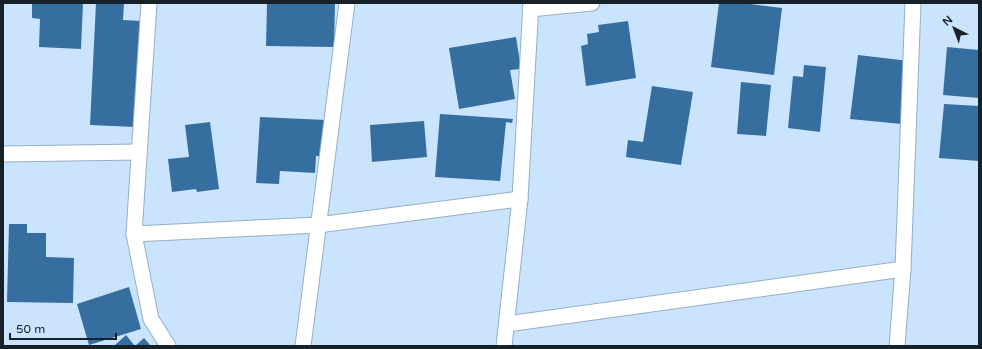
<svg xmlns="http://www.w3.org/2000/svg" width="982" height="349" viewBox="0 0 982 349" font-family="'Varela Round',sans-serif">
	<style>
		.building { fill: #366e9f }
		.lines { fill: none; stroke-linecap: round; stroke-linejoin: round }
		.minor-casing { stroke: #96aec6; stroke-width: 17 }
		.minor { stroke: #fff; stroke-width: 15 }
	</style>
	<rect width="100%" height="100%" fill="#cae4fd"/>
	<g class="building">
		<path d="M 32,3 L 83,3 L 81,49 L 39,47 L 40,19 L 32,18 Z"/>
		<path d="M 96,3 L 124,3 L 123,20 L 141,21 L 135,127 L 90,125 Z"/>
		<path d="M 267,3 L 335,3 L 334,47 L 266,46 Z"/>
		<path d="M 719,3 L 742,3 L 782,8 L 774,75 L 711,67 Z"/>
		<path d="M 628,21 L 636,78 L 586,86 L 581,46 L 588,44 L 587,34 L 599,32 L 598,25 Z"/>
		<path d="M 516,37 L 521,69 L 510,70 L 515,99 L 459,109 L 449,48 Z"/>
		<path d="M 947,47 L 979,50 L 979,98 L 943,95 Z"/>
		<path d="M 858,55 L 909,61 L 902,124 L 850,119 Z"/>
		<path d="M 804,65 L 826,67 L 820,132 L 788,128 L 793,76 L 803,77 Z"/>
		<path d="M 741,82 L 771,85 L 766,136 L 737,134 Z"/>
		<path d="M 652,86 L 693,92 L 681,165 L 626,157 L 628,140 L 643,142 Z"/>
		<path d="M 944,104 L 979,106 L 979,161 L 939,158 Z"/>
		<path d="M 440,114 L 513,119 L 512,123 L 506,122 L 500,181 L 435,177 Z"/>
		<path d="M 260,117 L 326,120 L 324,156 L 316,156 L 315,173 L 280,171 L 279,184 L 256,183 Z"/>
		<path d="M 424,121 L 427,157 L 372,162 L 370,125 Z"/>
		<path d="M 210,122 L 219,189 L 197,192 L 196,189 L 172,192 L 168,159 L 189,157 L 185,125 Z"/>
		<path d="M 9,224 L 27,224 L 27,233 L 46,233 L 46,257 L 74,258 L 73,303 L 7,302 Z"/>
		<path d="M 129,287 L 141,329 L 89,345 L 77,304 Z"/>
		<path d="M 126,335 L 135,346 L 144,338 L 151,346 L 114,346 Z"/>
	</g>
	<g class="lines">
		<defs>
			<g id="minor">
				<path d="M 149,3 L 134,234 L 151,319 L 168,346"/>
				<path d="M 530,9 L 592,3"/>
				<path d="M 3,154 L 139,152"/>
				<path d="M 134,234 L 318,225 L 520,199"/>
				<path d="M 507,324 L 903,269"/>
				<path d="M 303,346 L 347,3"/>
				<path d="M 504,346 L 520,199 L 531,3"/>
				<path d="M 897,346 L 903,269 L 913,3"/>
			</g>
		</defs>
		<use href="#minor" class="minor-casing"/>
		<use href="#minor" class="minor"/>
	</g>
	<rect width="982" height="349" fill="none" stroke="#17212a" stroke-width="8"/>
	<g transform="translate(954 28) rotate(318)" stroke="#cae4fd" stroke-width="3" paint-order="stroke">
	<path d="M0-3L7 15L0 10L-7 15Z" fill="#17212a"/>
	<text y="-6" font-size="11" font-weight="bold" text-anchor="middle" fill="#17212a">N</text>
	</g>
	<path d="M10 333v6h106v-6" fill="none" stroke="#17212a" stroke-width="2"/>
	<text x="16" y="333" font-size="12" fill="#17212a" stroke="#cae4fd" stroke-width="3" paint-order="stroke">50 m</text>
</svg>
